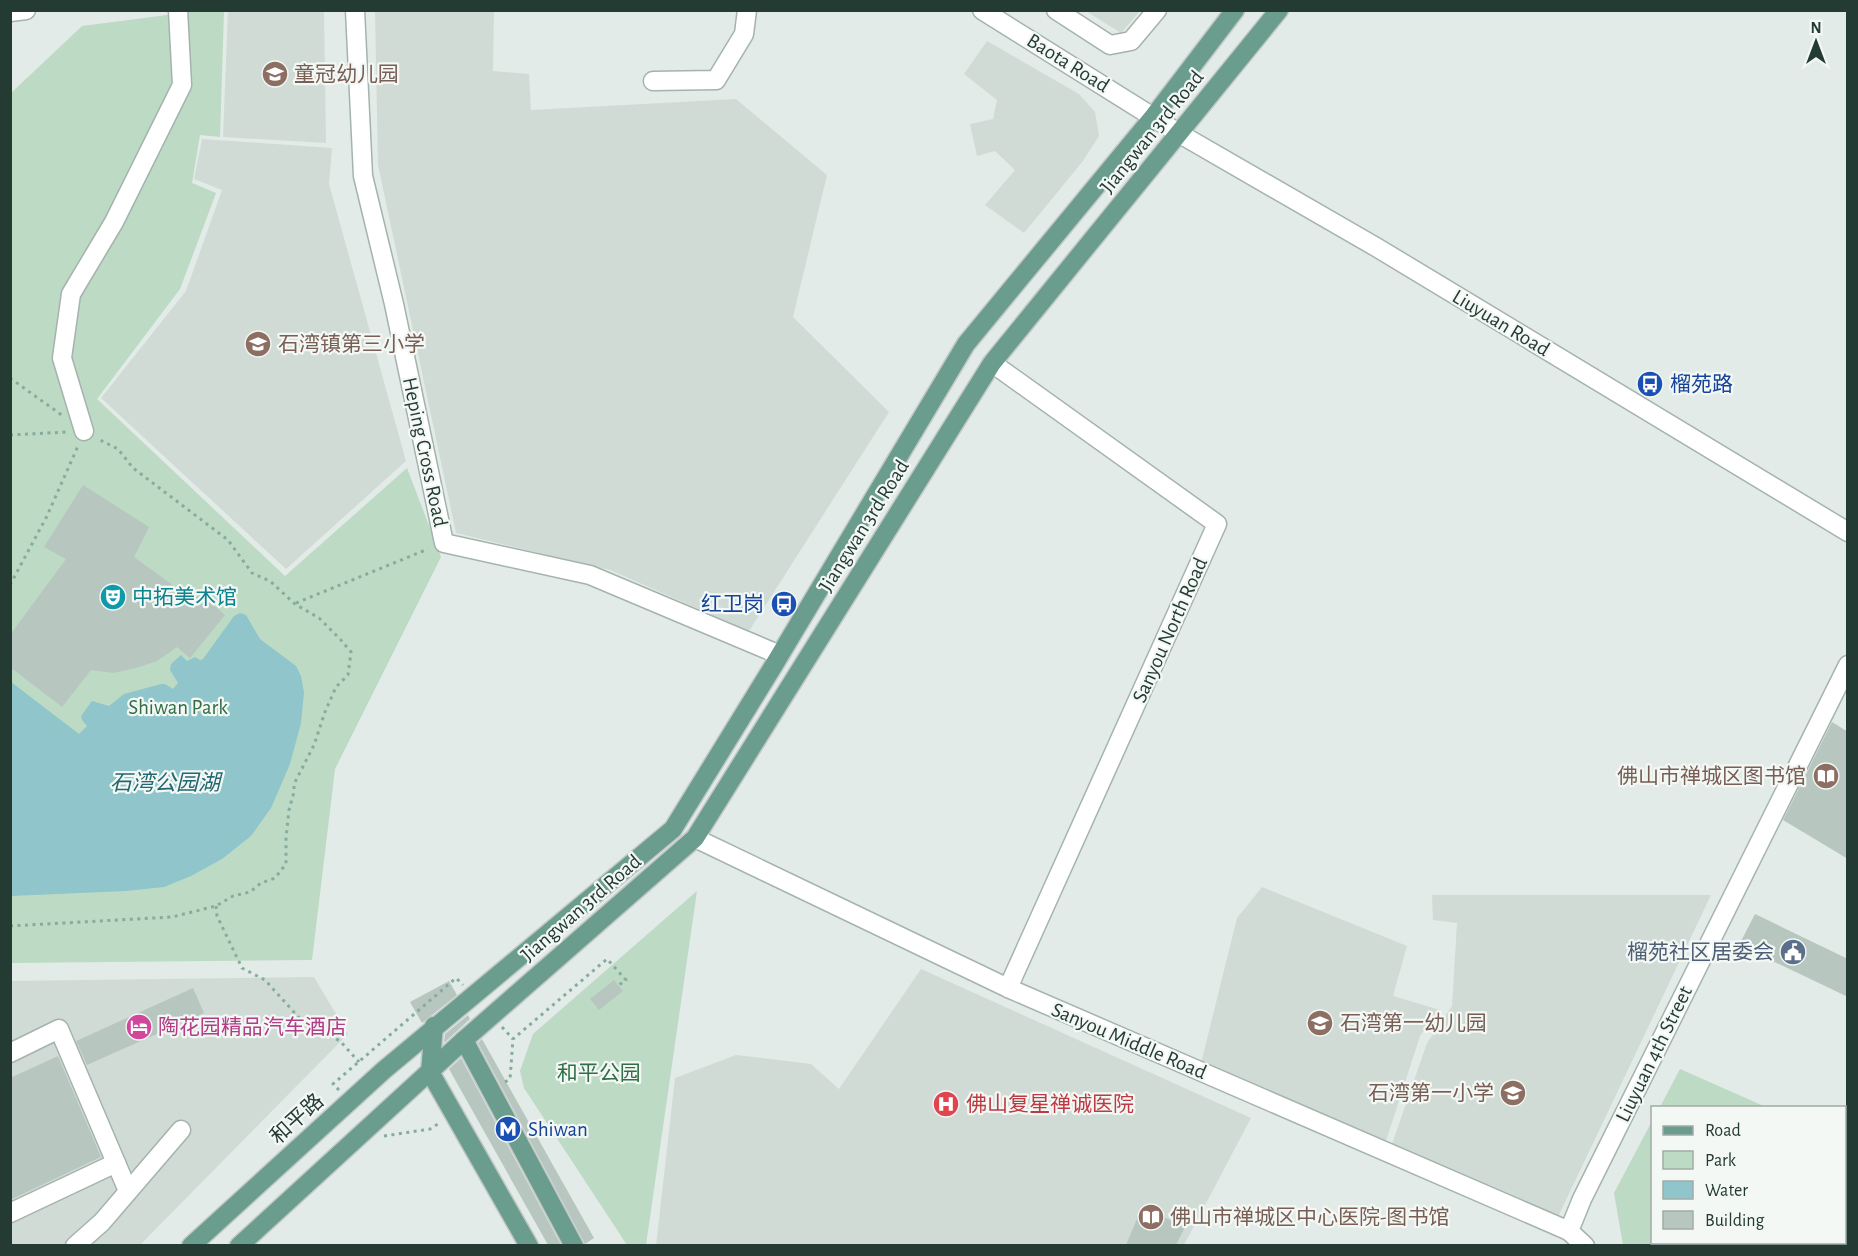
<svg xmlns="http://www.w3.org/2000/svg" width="1858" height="1256" viewBox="0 0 1858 1256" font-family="'Alegreya Sans','Noto Sans SC',sans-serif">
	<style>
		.built { fill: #d1dbd6 }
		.green { fill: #bddac4 }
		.water { fill: #8fc5cb }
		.building { fill: #b8c6c0 }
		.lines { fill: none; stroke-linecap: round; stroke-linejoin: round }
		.minor-casing { stroke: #a5b3ae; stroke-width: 21 }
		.major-casing { stroke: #c2c8c6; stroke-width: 21 }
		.path { stroke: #86ac9e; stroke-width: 3; stroke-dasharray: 3 4.5; stroke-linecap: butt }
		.minor { stroke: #fff; stroke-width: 18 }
		.major { stroke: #6b9d8e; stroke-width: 18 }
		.labels { text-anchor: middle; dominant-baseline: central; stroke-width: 4.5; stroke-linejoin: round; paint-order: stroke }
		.street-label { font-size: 21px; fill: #243b34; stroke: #f3f8f5 }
		.education-label { font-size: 21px; fill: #785e54; stroke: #f3f8f5; text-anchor: start }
		.transit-label { font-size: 21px; fill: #164399; stroke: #f3f8f5; text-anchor: start }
		.culture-label { font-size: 21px; fill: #0d838f; stroke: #f3f8f5; text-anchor: start }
		.park-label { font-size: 21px; fill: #326e46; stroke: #f3f8f5 }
		.service-label { font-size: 21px; fill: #4e5e75; stroke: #f3f8f5; text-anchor: end }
		.hotel-label { font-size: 21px; fill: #b23c85; stroke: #f3f8f5; text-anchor: start }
		.health-label { font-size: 21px; fill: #be3a42; stroke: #f3f8f5; text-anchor: start }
		.water-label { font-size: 22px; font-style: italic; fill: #236871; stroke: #f3f8f5 }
	</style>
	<rect width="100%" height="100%" fill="#e2ebe7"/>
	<g class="built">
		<path d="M 228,11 L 324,11 L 326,143 L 223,137 Z"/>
		<path d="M 375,11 L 494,11 L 493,71 L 529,74 L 531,110 L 736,99 L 827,175 L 793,317 L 889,412 L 749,631 L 610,570 L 456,533 L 378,165 Z"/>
		<path d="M 1086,11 L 1140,11 L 1121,33 Z"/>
		<path d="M 987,41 L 1079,94 L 1095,112 L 1099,136 L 1083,161 L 1024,233 L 985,205 L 1015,170 L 995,151 L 977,156 L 970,124 L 993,119 L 997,100 L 964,74 Z"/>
		<path d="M 202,139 L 332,148 L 329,184 L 406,461 L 286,569 L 101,398 L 186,291 L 222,190 L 194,179 Z"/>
		<path d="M 1262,887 L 1407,946 L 1393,996 L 1440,1010 L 1420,1036 L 1386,1141 L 1201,1063 L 1237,918 Z"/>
		<path d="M 1432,895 L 1711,895 L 1557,1219 L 1392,1144 L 1427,1043 L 1452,1006 L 1457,923 L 1433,920 Z"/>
		<path d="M 921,969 L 1251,1118 L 1184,1245 L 656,1246 L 675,1078 L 736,1055 L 811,1064 L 839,1089 Z"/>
		<path d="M 314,977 L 348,1034 L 140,1245 L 11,1245 L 10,981 Z"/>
	</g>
	<g class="green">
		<path d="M 198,11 L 224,11 L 220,137 L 200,135 L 192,183 L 216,193 L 180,289 L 97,399 L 285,576 L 407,468 L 441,557 L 335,769 L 312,960 L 11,963 L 11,93 L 82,26 Z"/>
		<path d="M 697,891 L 646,1245 L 627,1245 L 524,1088 L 520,1071 L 533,1034 Z"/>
		<path d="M 1680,1069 L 1766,1107 L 1660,1107 Z"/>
		<path d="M 1845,1110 L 1848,1111 L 1847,1245 L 1623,1245 L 1614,1193 L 1652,1121 L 1652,1242 L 1844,1242 Z"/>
	</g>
	<path class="water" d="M 240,613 L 246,615 L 260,639 L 296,666 L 301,676 L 304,693 L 301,723 L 290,764 L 271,808 L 251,836 L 222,859 L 191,876 L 164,887 L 126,891 L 11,896 L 11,682 L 79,734 L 87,726 L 82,720 L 81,716 L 92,701 L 109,706 L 124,694 L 161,684 L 165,684 L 173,689 L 178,683 L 170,670 L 171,664 L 181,655 L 187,661 L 195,657 L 200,660 L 203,659 L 234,616 Z"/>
	<g class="building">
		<path d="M 83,485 L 149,527 L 134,557 L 193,600 L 200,594 L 225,615 L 190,658 L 177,647 L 157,661 L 136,668 L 113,673 L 91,670 L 62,707 L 10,667 L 10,635 L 66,559 L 44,547 Z"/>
		<path d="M 1832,722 L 1848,732 L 1848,859 L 1783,820 Z"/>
		<path d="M 1755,914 L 1848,959 L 1848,997 L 1739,945 Z"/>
		<path d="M 614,980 L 623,991 L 599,1010 L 590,999 Z"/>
		<path d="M 449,981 L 457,995 L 422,1023 L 410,1002 Z"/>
		<path d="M 193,988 L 204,1013 L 87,1065 L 76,1041 Z"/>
		<path d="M 468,1015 L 470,1019 L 444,1043 L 445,1034 Z"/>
		<path d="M 482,1039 L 594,1238 L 585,1244 L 478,1043 Z"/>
		<path d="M 58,1056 L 101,1157 L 10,1200 L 10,1078 Z"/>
		<path d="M 461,1058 L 561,1245 L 548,1245 L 449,1069 Z"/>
		<path d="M 1142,1207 L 1185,1227 L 1176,1245 L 1126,1245 Z"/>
	</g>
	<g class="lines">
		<defs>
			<g id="minor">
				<path d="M 355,10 L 363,176 L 394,304 L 444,543 L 590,575 L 780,655"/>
				<path d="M 982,10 L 1180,134 L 1376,247 L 1848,532"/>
				<path d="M 1056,10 L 1110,45 L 1131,41 L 1157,10"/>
				<path d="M 10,12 L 26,10"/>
				<path d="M 653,81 L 716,80 L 744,34 L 747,10"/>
				<path d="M 992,363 L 1217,524 L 1008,988"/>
				<path d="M 84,431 L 62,358 L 71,294 L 114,222 L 182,85 L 178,10"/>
				<path d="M 695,838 L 1008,988 L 1569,1231"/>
				<path d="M 10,1053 L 59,1029 L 128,1191"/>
				<path d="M 10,1213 L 116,1163"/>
				<path d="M 75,1246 L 102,1222 L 181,1130"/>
				<path d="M 1585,1246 L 1569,1231 L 1582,1199 L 1848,665"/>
			</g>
			<g id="major">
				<path d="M 464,1040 L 574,1246"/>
				<path d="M 430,1072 L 529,1246"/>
				<path d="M 430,1072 L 434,1026"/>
				<path d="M 191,1246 L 384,1070 L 673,829 L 774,665 L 966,344 L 1154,116 L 1235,10"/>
				<path d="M 239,1246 L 464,1040 L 695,838 L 992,363 L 1279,10"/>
			</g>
		</defs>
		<use href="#minor" class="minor-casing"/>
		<use href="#major" class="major-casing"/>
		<g class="path">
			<path d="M 10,378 L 63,416"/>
			<path d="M 10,435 L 67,432"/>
			<path d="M 10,585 L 47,516 L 78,446"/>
			<path d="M 296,603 L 428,549"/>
			<path d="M 216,906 L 217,916 L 242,968 L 265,980 L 302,1021 L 340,1041 L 359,1062"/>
			<path d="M 10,926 L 172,917 L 216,906 L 233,896 L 250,892 L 261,883 L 275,878 L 286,864 L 286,838 L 289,810 L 294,792 L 294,784 L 314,745 L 325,712 L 336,687 L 348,675 L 351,652 L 340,639 L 319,618 L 295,604 L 270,581 L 252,573 L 228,540 L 133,468 L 118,449 L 98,439"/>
			<path d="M 502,1027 L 513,1039"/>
			<path d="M 505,1082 L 510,1079 L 513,1039 L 607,959 L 626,980 L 619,985"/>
			<path d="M 339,1090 L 333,1084 L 456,978 L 463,985"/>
			<path d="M 384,1136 L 430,1129 L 441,1122"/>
		</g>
		<use href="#minor" class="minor"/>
		<use href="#major" class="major"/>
	</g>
	<defs>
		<symbol id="school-disc" viewBox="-11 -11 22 22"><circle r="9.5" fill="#8d6e63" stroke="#f3f8f5"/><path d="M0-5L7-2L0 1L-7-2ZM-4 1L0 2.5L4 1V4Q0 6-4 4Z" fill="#fff"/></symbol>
		<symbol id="bus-disc" viewBox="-11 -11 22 22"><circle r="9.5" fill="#1a4fb4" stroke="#f3f8f5"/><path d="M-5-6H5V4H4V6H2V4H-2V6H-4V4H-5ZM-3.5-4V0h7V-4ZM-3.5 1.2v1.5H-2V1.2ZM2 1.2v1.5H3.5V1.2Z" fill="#fff"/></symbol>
		<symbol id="theatre-disc" viewBox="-11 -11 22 22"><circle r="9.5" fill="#0f9aa8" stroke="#f3f8f5"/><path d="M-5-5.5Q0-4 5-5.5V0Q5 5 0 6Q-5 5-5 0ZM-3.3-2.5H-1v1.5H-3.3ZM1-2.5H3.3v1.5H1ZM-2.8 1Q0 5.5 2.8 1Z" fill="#fff"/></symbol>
		<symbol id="library-disc" viewBox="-11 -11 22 22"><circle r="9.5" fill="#8d6e63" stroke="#f3f8f5"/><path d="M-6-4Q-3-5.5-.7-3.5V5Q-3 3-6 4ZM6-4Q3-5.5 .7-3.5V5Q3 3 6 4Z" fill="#fff"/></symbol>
		<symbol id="civic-disc" viewBox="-11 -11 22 22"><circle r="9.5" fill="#5c6f8a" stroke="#f3f8f5"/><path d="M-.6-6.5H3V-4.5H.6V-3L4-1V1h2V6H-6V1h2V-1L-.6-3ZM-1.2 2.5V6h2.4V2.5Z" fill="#fff"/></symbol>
		<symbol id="hotel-disc" viewBox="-11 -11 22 22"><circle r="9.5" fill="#d1479c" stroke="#f3f8f5"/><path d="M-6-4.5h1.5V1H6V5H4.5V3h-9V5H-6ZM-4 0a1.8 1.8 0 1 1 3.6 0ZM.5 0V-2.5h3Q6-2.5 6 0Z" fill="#fff"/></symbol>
		<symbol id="hospital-disc" viewBox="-11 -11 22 22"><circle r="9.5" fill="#e0444e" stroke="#f3f8f5"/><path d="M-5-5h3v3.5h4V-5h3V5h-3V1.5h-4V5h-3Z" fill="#fff"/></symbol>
		<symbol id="metro-disc" viewBox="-11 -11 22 22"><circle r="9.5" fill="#1a4fb4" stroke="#f3f8f5"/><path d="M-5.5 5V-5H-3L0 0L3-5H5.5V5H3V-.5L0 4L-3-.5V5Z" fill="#fff"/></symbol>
	</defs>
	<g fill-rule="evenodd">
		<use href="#school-disc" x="260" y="59" width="30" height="30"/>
		<use href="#school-disc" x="243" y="329" width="30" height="30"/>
		<use href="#bus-disc" x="1635" y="369" width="30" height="30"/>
		<use href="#theatre-disc" x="98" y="582" width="30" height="30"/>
		<use href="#bus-disc" x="769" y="589" width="30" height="30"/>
		<use href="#library-disc" x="1811" y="761" width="30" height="30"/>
		<use href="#civic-disc" x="1778" y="937" width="30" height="30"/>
		<use href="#school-disc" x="1305" y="1008" width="30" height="30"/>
		<use href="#hotel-disc" x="124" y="1012" width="30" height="30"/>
		<use href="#school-disc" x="1498" y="1078" width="30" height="30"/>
		<use href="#hospital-disc" x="931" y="1089" width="30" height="30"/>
		<use href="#metro-disc" x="493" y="1114" width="30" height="30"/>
		<use href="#library-disc" x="1136" y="1202" width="30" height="30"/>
	</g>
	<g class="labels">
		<g class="street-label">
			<text transform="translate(1068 63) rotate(32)">Baota Road</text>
			<text transform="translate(1152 132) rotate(-51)">Jiangwan 3rd Road</text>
			<text transform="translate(1501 323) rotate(31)">Liuyuan Road</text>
			<text transform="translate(425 452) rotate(78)">Heping Cross Road</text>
			<text transform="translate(864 526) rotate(-58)">Jiangwan 3rd Road</text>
			<text transform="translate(1170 630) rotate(-66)">Sanyou North Road</text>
			<text transform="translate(581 908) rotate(-41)">Jiangwan 3rd Road</text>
			<text transform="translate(1129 1041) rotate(23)">Sanyou Middle Road</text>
			<text transform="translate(1654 1054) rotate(-64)">Liuyuan 4th Street</text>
			<text transform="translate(297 1119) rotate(-42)">和平路</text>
		</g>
		<g class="education-label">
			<text x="294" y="74">童冠幼儿园</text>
			<text x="278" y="344">石湾镇第三小学</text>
			<text x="1806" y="776" text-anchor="end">佛山市禅城区图书馆</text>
			<text x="1340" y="1023">石湾第一幼儿园</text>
			<text x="1494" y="1093" text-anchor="end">石湾第一小学</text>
			<text x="1170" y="1217">佛山市禅城区中心医院-图书馆</text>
		</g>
		<g class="transit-label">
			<text x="1670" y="384">榴苑路</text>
			<text x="764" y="604" text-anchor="end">红卫岗</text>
			<text x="528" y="1129">Shiwan</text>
		</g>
		<g class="culture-label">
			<text x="132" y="597">中拓美术馆</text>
		</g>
		<g class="park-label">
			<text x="178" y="707">Shiwan Park</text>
			<text x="599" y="1073">和平公园</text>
		</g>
		<g class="service-label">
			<text x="1774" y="952">榴苑社区居委会</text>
		</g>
		<g class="hotel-label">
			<text x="158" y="1027">陶花园精品汽车酒店</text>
		</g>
		<g class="health-label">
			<text x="966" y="1104">佛山复星禅诚医院</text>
		</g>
		<g class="water-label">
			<text x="165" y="783">石湾公园湖</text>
		</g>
	</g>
	<rect width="1858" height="1256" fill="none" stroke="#243b34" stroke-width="24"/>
	<rect x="1651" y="1106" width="195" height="138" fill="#f3f8f5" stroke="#a0aca8" stroke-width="1.5"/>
	<rect x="1663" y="1126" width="30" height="9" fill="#6b9d8e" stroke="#a0aca8" stroke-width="1.5"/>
	<text x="1705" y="1136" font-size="18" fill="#243b34">Road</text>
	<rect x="1663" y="1151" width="30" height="18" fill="#bddac4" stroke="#a0aca8" stroke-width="1.5"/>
	<text x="1705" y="1166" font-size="18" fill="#243b34">Park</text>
	<rect x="1663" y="1181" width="30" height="18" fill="#8fc5cb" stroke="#a0aca8" stroke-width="1.5"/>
	<text x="1705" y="1196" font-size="18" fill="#243b34">Water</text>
	<rect x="1663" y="1211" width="30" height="18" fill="#b8c6c0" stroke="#a0aca8" stroke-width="1.5"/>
	<text x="1705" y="1226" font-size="18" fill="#243b34">Building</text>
	<g transform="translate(1816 42)" stroke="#f3f8f5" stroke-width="4.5" paint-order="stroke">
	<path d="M0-4.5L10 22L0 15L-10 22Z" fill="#243b34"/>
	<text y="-9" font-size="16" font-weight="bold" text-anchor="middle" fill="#243b34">N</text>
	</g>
</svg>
